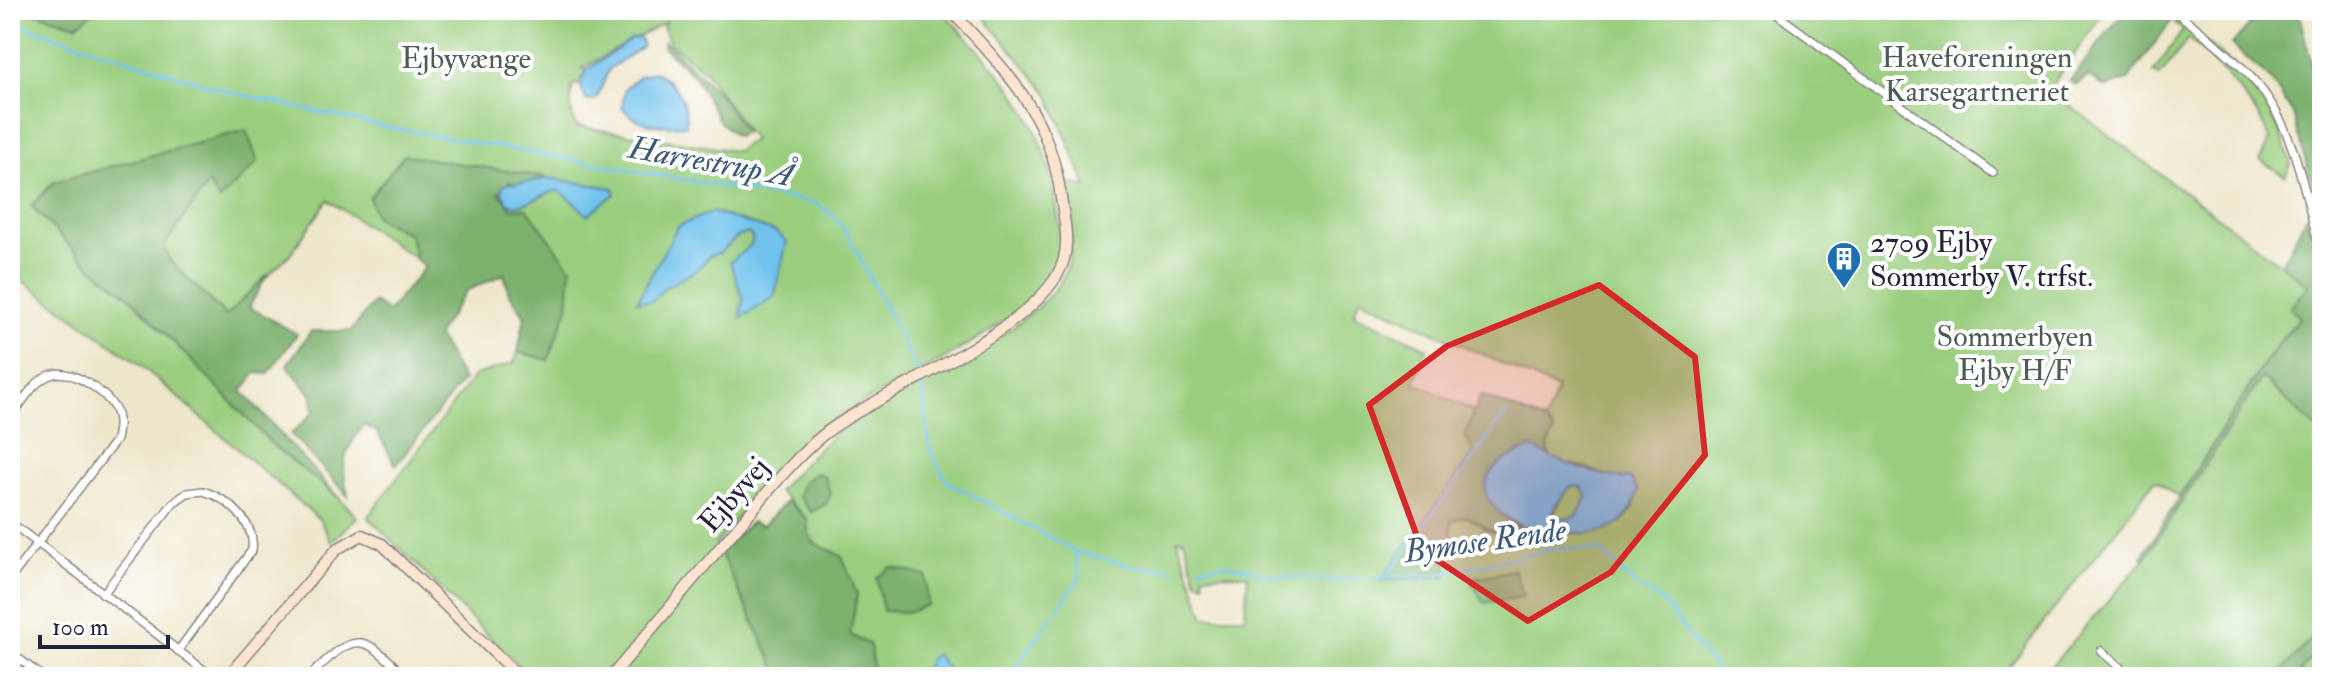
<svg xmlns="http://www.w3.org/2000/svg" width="2332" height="687" viewBox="0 0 2332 687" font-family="'IM FELL Double Pica',serif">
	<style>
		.green { fill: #9ace7e; stroke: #5e785c; stroke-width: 2; fill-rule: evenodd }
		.forest { fill: #7bb16d; stroke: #4e6a54; stroke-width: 2 }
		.water { fill: #71c2ed; stroke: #4a7294; stroke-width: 2; fill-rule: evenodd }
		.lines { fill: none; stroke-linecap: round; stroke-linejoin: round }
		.stream { stroke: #71c2ed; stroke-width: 3 }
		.street-casing { stroke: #888482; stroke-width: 10 }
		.secondary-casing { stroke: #888482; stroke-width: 13 }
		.street { stroke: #fff; stroke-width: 7 }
		.secondary { stroke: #fde4d1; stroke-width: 10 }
		.marked { fill: #d62828; fill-opacity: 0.2; stroke: #d62828; stroke-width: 6; stroke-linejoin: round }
		.labels { text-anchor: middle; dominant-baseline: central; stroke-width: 8; stroke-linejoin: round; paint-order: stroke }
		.park-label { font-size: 30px; fill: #4c5e52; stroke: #fff }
		.poi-label { font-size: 30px; fill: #22223b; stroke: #fff; text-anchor: start }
		.street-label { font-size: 30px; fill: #22223b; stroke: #fff }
		.water-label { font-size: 32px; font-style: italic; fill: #3e5a79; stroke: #fff }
	</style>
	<rect width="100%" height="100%" fill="#fff"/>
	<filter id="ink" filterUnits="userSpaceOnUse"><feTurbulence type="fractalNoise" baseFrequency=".0125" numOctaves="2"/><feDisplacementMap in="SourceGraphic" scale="16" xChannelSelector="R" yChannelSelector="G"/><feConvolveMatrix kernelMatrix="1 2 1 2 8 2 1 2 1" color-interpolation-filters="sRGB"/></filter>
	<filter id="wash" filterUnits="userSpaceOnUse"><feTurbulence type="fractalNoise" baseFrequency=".006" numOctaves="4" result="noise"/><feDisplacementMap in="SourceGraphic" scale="32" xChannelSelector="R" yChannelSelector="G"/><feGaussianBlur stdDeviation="1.8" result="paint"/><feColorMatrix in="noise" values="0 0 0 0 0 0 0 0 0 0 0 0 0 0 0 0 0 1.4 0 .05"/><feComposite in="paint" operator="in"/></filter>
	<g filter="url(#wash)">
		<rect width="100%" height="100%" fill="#eee6ca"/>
		<g class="green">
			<path d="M 10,10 L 28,10 L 76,25 L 97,10 L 738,10 L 739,13 L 739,10 L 941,10 C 1001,75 1043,109 1056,203 C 1058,220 1064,240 1059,257 C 1041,324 883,385 827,424 C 783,455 749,503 716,544 L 780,677 L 530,677 L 368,517 L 475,375 L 514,363 L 518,352 L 548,359 L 512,209 L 498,193 L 509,182 L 536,186 L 404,155 L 376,217 L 409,234 L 416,259 L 328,200 L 291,253 L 226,317 L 170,261 L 164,246 L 208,184 L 220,200 L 257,162 L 31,206 L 91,267 L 128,295 L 276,448 L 338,497 L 357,517 L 331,542 L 320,520 L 138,363 L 10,272 ZM 666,22 L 663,27 L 670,43 L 706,72 L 753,140 L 736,151 L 576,126 C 570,115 569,97 573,85 L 580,84 L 587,70 L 583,68 Z"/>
			<path d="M 982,10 L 1784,10 L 1800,22 L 1807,10 L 2105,10 L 2049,90 L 2308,285 L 2300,316 L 2270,354 L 2179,497 L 2155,480 L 2001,677 L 871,677 L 874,674 L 850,635 L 857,594 L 835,552 C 814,545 807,541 807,519 L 778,491 C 802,465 824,440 854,421 C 906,388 1035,330 1063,277 C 1079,248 1068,213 1064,182 L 1087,187 L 1048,93 L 987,21 ZM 1360,298 L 1557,389 L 1545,421 L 1554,432 L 1548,445 L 1550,459 L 1587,468 L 1616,480 L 1621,478 L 1634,507 C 1614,535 1584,537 1552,529 L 1543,537 C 1518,517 1522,535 1501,534 C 1485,533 1478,522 1465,516 L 1451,521 L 1452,537 L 1441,558 L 1446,576 L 1382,580 L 1474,452 L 1465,435 L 1475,412 L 1414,382 L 1427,348 L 1354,314 ZM 1177,539 L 1184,539 L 1197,581 L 1204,583 L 1203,574 L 1248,575 L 1245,617 L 1205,617 Z"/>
			<path d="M 2179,20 C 2233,64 2273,94 2291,165 L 2285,176 L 2260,160 L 2270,139 C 2258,106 2216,63 2189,38 L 2160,76 L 2153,73 L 2183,30 L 2175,24 Z"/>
			<path d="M 2262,377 L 2322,434 L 2322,677 L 2042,677 L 2143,561 Z"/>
			<path d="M 1577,486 L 1582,487 L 1587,497 L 1578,514 L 1570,519 L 1553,516 L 1566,490 Z"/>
		</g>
		<g class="forest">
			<path d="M 28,10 L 97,10 L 77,25 Z"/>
			<path d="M 2125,10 L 2166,10 L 2175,16 L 2128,80 L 2105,88 L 2089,76 L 2076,85 L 2070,81 Z"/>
			<path d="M 2263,10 L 2298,10 L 2322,105 L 2322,218 L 2293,114 L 2270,79 L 2232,45 Z"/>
			<path d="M 664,41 L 718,92 L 745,132 L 736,136 L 720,122 L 695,77 L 663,47 Z"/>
			<path d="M 246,130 L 258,162 L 219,200 L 208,184 L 164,246 L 170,261 L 226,316 L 267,275 L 249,307 L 297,334 L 268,374 L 256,373 L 242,391 L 338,497 L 276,448 L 128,295 L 91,267 L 31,206 L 54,182 Z"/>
			<path d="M 404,155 L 546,177 L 536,186 L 509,182 L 499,193 L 512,209 L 527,208 L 571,268 L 568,308 L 548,360 L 518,352 L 525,316 L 509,293 L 504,274 L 466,291 L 437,335 L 463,380 L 396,465 L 377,432 L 364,425 C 342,454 341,461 348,496 L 291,434 L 314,412 L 311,394 L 287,365 L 311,331 L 351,331 L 374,302 L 388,312 L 425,267 L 416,259 L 409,234 L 376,217 L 369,198 Z"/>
			<path d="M 2306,217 L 2322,276 L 2322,434 L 2262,377 L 2144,560 L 2142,557 L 2269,356 L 2300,317 L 2290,308 L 2308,285 L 2281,265 Z"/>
			<path d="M 1481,395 L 1545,421 L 1554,432 L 1548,445 L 1550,459 L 1534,448 C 1513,452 1479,472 1487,498 L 1508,521 L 1520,526 C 1490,540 1491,528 1465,516 L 1451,521 L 1452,537 L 1441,557 L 1446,561 L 1446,576 L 1381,580 L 1474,452 L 1465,435 Z"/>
			<path d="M 816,473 L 824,476 L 831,494 L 826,504 L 811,512 L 798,496 L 802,483 Z"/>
			<path d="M 787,501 L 807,519 C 807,552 822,542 843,558 L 857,594 L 850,635 L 870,645 L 874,674 L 871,677 L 780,677 L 720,552 L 751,522 L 762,526 Z"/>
			<path d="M 891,567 L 926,576 L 928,605 L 909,612 L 883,611 L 877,578 Z"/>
			<path d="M 1514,570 L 1523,597 L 1484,603 L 1470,579 Z"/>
			<path d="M 2319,630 L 2322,646 L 2300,671 L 2305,677 L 2289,677 L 2282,671 Z"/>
		</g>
		<g class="water">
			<path d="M 640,38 L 643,46 L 609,69 L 597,98 L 593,101 L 586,100 L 580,84 L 587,70 L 632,39 Z"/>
			<path d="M 655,72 C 676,83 687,102 686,125 C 664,127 636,127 622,107 L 625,88 L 640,76 Z"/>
			<path d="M 547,178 L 614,188 L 615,194 L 587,215 C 547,174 560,196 515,206 L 508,203 L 502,192 L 503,185 C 519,181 531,184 547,178 Z"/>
			<path d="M 712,212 L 776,232 L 787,242 L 774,297 L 741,318 L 743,298 L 730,262 L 751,245 L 753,238 L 748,233 L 737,237 L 720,253 L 709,256 L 697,270 L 664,288 L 652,301 L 637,301 L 678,226 Z"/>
			<path d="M 1534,448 C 1555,461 1606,479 1630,478 L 1638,491 C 1628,536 1590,538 1552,529 L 1543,537 C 1520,519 1509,528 1487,498 C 1478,469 1512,454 1534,448 ZM 1571,487 L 1582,487 L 1587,497 L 1578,514 L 1570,519 L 1553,516 L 1554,507 Z"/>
			<path d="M 936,654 L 953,677 L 922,677 L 930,658 Z"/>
		</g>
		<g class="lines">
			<g class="stream">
				<path d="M 10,22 L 234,93 L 381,126 L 815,203 L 834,216 L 848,235 L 919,373 L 931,453 L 948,482 L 1075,551 L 1080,577 L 1016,667 L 1013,677"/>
				<path d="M 1076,552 L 1140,568 L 1174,569"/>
				<path d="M 1200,567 L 1226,564 L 1278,576 L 1329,580 L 1437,575 L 1558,548 L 1600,550 L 1638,587 L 1660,599 L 1722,677"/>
				<path d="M 1386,576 L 1506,413"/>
			</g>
		</g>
	</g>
	<g filter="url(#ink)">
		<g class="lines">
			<defs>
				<g id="street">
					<path d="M 1771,10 L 1993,173"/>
					<path d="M 2174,10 C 2202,33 2234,56 2257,84 C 2297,131 2306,200 2322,258"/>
					<path d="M 10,419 C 21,404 34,379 53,374 C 73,369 106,392 115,409 C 120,420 118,429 116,440 L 10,579"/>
					<path d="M 10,522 L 213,677"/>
					<path d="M 103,594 L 173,503 L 187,493 L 203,491 C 228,498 256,523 252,550 L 178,651"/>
					<path d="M 2101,651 L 2131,677"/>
					<path d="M 10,652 L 43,677"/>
					<path d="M 309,677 C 353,633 362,630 405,677"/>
				</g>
				<g id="secondary">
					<path d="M 227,677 L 337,549 L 362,535 L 382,544 L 519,677"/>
					<path d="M 611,677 C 657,623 702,568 748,515 C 772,487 795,458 823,435 C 879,390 1046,329 1064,259 C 1069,239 1064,218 1061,198 C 1051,116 1008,72 954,14 L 956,10"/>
				</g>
			</defs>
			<use href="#street" class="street-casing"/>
			<use href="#secondary" class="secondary-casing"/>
			<use href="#street" class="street"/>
			<use href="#secondary" class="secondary"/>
		</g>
	</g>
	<path class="marked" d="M 1599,285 L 1695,357 L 1705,455 L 1611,572 L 1528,621 L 1422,550 L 1369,405 L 1447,346 Z"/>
	<defs>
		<symbol id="building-pin" viewBox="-11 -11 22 30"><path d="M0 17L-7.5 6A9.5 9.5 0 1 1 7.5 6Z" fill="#1f6fb2" stroke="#fff"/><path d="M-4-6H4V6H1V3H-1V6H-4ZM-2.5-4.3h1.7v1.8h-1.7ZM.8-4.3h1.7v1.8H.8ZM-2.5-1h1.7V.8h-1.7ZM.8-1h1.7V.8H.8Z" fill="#fff"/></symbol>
	</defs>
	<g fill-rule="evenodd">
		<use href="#building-pin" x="1824" y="239" width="40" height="54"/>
	</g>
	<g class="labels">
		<g class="park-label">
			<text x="1977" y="57">Haveforeningen<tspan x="1977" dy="34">Karsegartneriet</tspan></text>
			<text x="466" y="58">Ejbyvænge</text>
			<text x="2015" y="336">Sommerbyen<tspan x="2015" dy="34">Ejby H/F</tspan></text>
		</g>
		<g class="poi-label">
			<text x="1870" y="242">2709 Ejby<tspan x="1870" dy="34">Sommerby V. trfst.</tspan></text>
		</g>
		<g class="street-label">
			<text transform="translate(734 495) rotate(-49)">Ejbyvej</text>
		</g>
		<g class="water-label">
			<text transform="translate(711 162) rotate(10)">Harrestrup Å</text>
			<text transform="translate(1485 541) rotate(-8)">Bymose Rende</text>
		</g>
	</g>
	<rect width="2332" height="687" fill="none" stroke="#fff" stroke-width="40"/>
	<path d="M40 635v12h128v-12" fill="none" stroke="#22223b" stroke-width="4"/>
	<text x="52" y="635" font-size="24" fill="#22223b" stroke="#ffffff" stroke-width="6" paint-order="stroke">100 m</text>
</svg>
